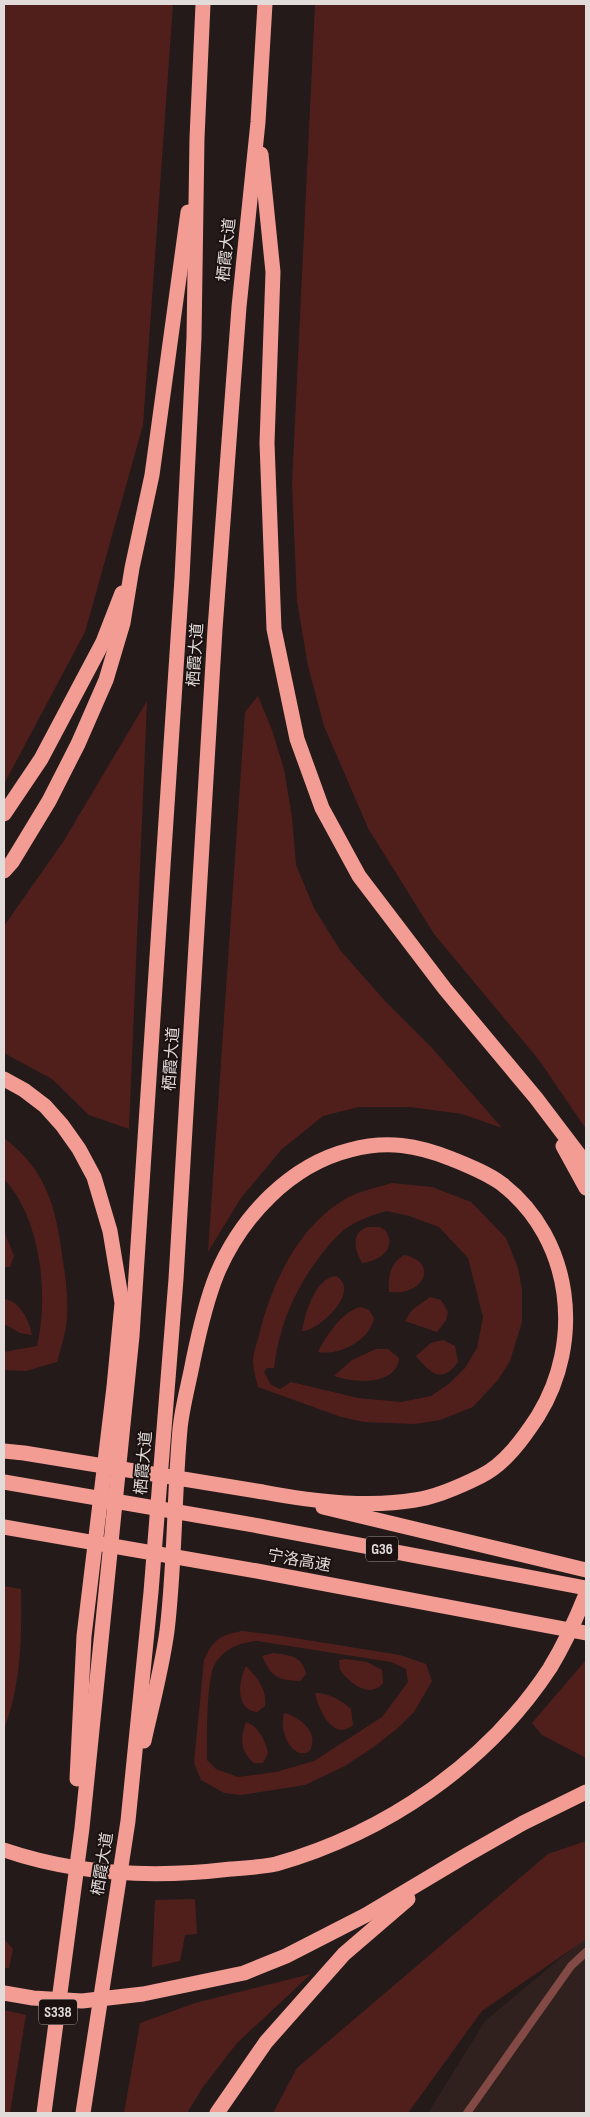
<svg xmlns="http://www.w3.org/2000/svg" width="590" height="2117" viewBox="0 0 590 2117" font-family="'Sofia Sans Condensed','Noto Sans SC',sans-serif">
	<style>
		.built { fill: #30211f }
		.green { fill: #511f1b; fill-rule: evenodd }
		.lines { fill: none; stroke-linecap: round; stroke-linejoin: round }
		.lane { stroke: #834a45; stroke-width: 8 }
		.highway { stroke: #f29c93; stroke-width: 15 }
		.labels { text-anchor: middle; dominant-baseline: central; stroke-width: 4; stroke-linejoin: round; paint-order: stroke }
		.shield { fill: #1a1110; stroke: #a59e9d; stroke-width: 1 }
		.shield-label { font-size: 15px; font-weight: bold; fill: #e1dbda }
		.street-label { font-size: 16px; fill: #e1dbda; stroke: #1a1110 }
	</style>
	<rect width="100%" height="100%" fill="#231a19"/>
	<path class="built" d="M 586,1937 L 586,2113 L 428,2113 L 485,2021 Z"/>
	<g class="green">
		<path d="M 4,4 L 173,4 L 143,425 L 85,632 L 4,784 Z"/>
		<path d="M 315,4 L 586,4 L 586,1129 L 539,1060 L 434,934 L 368,828 L 324,726 L 308,666 L 297,601 L 292,484 Z"/>
		<path d="M 258,696 L 272,730 L 284,769 L 292,817 L 296,865 L 314,908 L 340,950 L 385,1001 L 432,1048 L 502,1128 L 462,1114 L 410,1107 L 359,1107 L 323,1116 L 281,1150 L 241,1198 L 208,1252 L 245,712 Z"/>
		<path d="M 147,701 L 129,1129 L 89,1115 L 52,1079 L 4,1053 L 4,926 L 63,842 Z"/>
		<path d="M 4,1138 C 48,1171 56,1209 63,1261 C 66,1279 68,1298 67,1317 C 66,1333 61,1348 57,1362 L 26,1371 L 4,1370 L 4,1352 L 37,1346 C 49,1296 41,1218 4,1179 Z"/>
		<path d="M 392,1183 L 432,1187 L 471,1202 L 506,1238 L 518,1268 L 522,1290 L 522,1322 L 510,1361 L 498,1380 L 473,1407 L 440,1420 L 415,1424 L 364,1422 L 341,1417 L 258,1387 C 256,1379 253,1369 253,1361 C 253,1353 257,1343 259,1335 C 271,1285 297,1229 342,1201 C 357,1191 376,1188 392,1183 ZM 387,1211 L 409,1216 L 439,1227 L 468,1258 L 483,1317 L 477,1348 L 465,1368 L 450,1383 L 431,1396 L 401,1402 L 358,1398 L 291,1382 L 280,1389 L 271,1385 L 264,1372 L 267,1368 L 274,1368 C 279,1326 295,1288 321,1255 C 328,1246 336,1236 345,1229 C 358,1220 372,1215 387,1211 Z"/>
		<path d="M 367,1227 L 380,1227 L 386,1231 C 397,1249 379,1261 362,1263 C 355,1250 350,1234 367,1227 Z"/>
		<path d="M 4,1231 L 14,1256 L 10,1267 L 4,1267 Z"/>
		<path d="M 404,1255 C 438,1261 426,1296 389,1292 C 388,1277 390,1263 404,1255 Z"/>
		<path d="M 336,1276 C 363,1292 315,1333 302,1331 C 305,1313 315,1278 336,1276 Z"/>
		<path d="M 430,1297 L 441,1300 L 448,1312 L 446,1320 L 437,1332 L 405,1321 L 412,1310 Z"/>
		<path d="M 4,1299 C 20,1301 29,1320 32,1335 L 20,1333 L 4,1324 Z"/>
		<path d="M 361,1307 L 369,1310 L 374,1318 C 370,1340 340,1356 318,1352 C 325,1337 343,1310 361,1307 Z"/>
		<path d="M 443,1340 L 455,1346 L 458,1362 C 442,1384 431,1374 416,1356 L 431,1343 Z"/>
		<path d="M 376,1349 L 388,1349 L 399,1358 C 397,1386 354,1383 334,1376 L 352,1360 Z"/>
		<path d="M 4,1586 L 21,1589 C 22,1635 21,1685 4,1729 Z"/>
		<path d="M 242,1631 L 276,1635 L 400,1655 L 426,1664 L 432,1681 L 414,1712 L 399,1727 L 375,1746 L 345,1766 L 305,1785 L 241,1795 L 224,1793 L 201,1780 L 194,1763 L 204,1660 C 213,1639 221,1635 242,1631 ZM 257,1641 L 391,1662 L 406,1669 L 408,1682 L 382,1717 L 314,1761 L 276,1772 L 238,1777 L 216,1769 L 207,1760 C 207,1741 206,1678 215,1664 C 225,1648 240,1643 257,1641 Z"/>
		<path d="M 273,1653 C 289,1655 303,1656 306,1674 L 300,1681 C 278,1680 271,1677 262,1656 Z"/>
		<path d="M 346,1659 L 367,1662 L 382,1670 L 383,1683 C 369,1700 349,1682 340,1670 L 339,1660 Z"/>
		<path d="M 586,1660 L 586,1758 L 542,1735 L 532,1723 Z"/>
		<path d="M 246,1666 C 257,1677 267,1689 265,1706 L 257,1712 C 234,1710 239,1679 246,1666 Z"/>
		<path d="M 315,1693 C 330,1693 340,1700 351,1709 L 353,1725 C 333,1742 318,1709 315,1693 Z"/>
		<path d="M 284,1713 C 298,1716 316,1730 312,1745 C 311,1749 311,1750 308,1752 C 296,1758 286,1742 284,1732 C 282,1726 283,1719 284,1713 Z"/>
		<path d="M 246,1722 C 259,1727 265,1740 268,1753 L 263,1763 L 254,1763 C 240,1751 240,1738 246,1722 Z"/>
		<path d="M 586,1841 L 586,1939 L 482,2011 L 408,2113 L 273,2113 L 297,2068 L 548,1854 Z"/>
		<path d="M 195,1899 L 197,1934 L 185,1935 L 180,1961 L 152,1967 L 155,1900 Z"/>
		<path d="M 4,1939 L 13,1949 L 9,1968 L 4,1968 Z"/>
		<path d="M 311,1974 L 237,2043 L 203,2087 L 187,2113 L 124,2113 L 140,2023 L 195,2003 Z"/>
		<path d="M 4,2010 L 26,2015 L 10,2113 L 4,2113 Z"/>
	</g>
	<g class="lines">
		<path class="lane" d="M 467,2113 L 571,1966 L 586,1952"/>
		<g class="highway">
			<path d="M 261,154 L 273,272 L 267,443 L 274,629 L 297,739 L 322,808 L 359,876 L 445,989 L 536,1098 L 586,1164"/>
			<path d="M 4,814 L 41,759 L 103,642 L 122,593"/>
			<path d="M 4,871 L 12,862 L 49,801 L 78,744 L 106,680 L 123,623 L 132,568 L 152,475 L 188,212"/>
			<path d="M 4,1079 L 24,1090 L 45,1106 L 62,1125 L 79,1149 L 94,1177 L 110,1231 L 122,1303 L 114,1387 L 84,1636 L 77,1779"/>
			<path d="M 563,1146 L 586,1188"/>
			<path d="M 4,1451 L 24,1453 L 263,1492 C 310,1501 368,1508 415,1500 C 437,1497 461,1486 481,1476 C 505,1464 523,1439 538,1416 C 584,1342 573,1239 502,1184 C 487,1173 469,1166 452,1159 C 417,1145 387,1140 350,1150 C 290,1165 241,1217 217,1274 C 206,1301 199,1332 193,1361 C 189,1383 182,1407 180,1429 C 174,1496 175,1564 167,1631 C 162,1668 152,1705 144,1741"/>
			<path d="M 4,1482 L 259,1526 L 586,1588"/>
			<path d="M 323,1507 L 586,1570"/>
			<path d="M 4,1527 L 257,1571 L 586,1633"/>
			<path d="M 4,1850 C 77,1875 155,1878 231,1869 C 246,1868 262,1867 276,1864 C 385,1833 487,1764 550,1668 C 564,1645 576,1619 586,1594"/>
			<path d="M 4,1993 L 33,1998 L 82,2001 L 143,1994 L 244,1973 L 286,1956 L 366,1915 L 465,1856 L 523,1823 L 586,1792"/>
			<path d="M 44,2113 L 82,1828 L 132,1336 L 182,578 L 194,338 L 197,138 L 203,4"/>
			<path d="M 83,2113 L 128,1821 L 151,1592 L 176,1279 L 215,629 L 239,307 L 258,122 L 265,4"/>
			<path d="M 217,2113 L 266,2042 L 344,1954 L 408,1899"/>
		</g>
	</g>
	<g class="labels">
		<g class="shield">
			<rect x="366" y="1536.5" width="32" height="25" rx="4"/>
			<rect x="39" y="1999.5" width="38" height="25" rx="4"/>
		</g>
		<g class="shield-label">
			<text x="382" y="1549">G36</text>
			<text x="58" y="2012">S338</text>
		</g>
		<g class="street-label">
			<text transform="translate(227 250) rotate(-84)">栖霞大道</text>
			<text transform="translate(196 655) rotate(-86)">栖霞大道</text>
			<text transform="translate(172 1059) rotate(-86)">栖霞大道</text>
			<text transform="translate(144 1463) rotate(-85)">栖霞大道</text>
			<text transform="translate(299 1561) rotate(10)">宁洛高速</text>
			<text transform="translate(103 1864) rotate(-81)">栖霞大道</text>
		</g>
	</g>
	<rect width="590" height="2117" fill="none" stroke="#e1dbda" stroke-width="10"/>
</svg>
